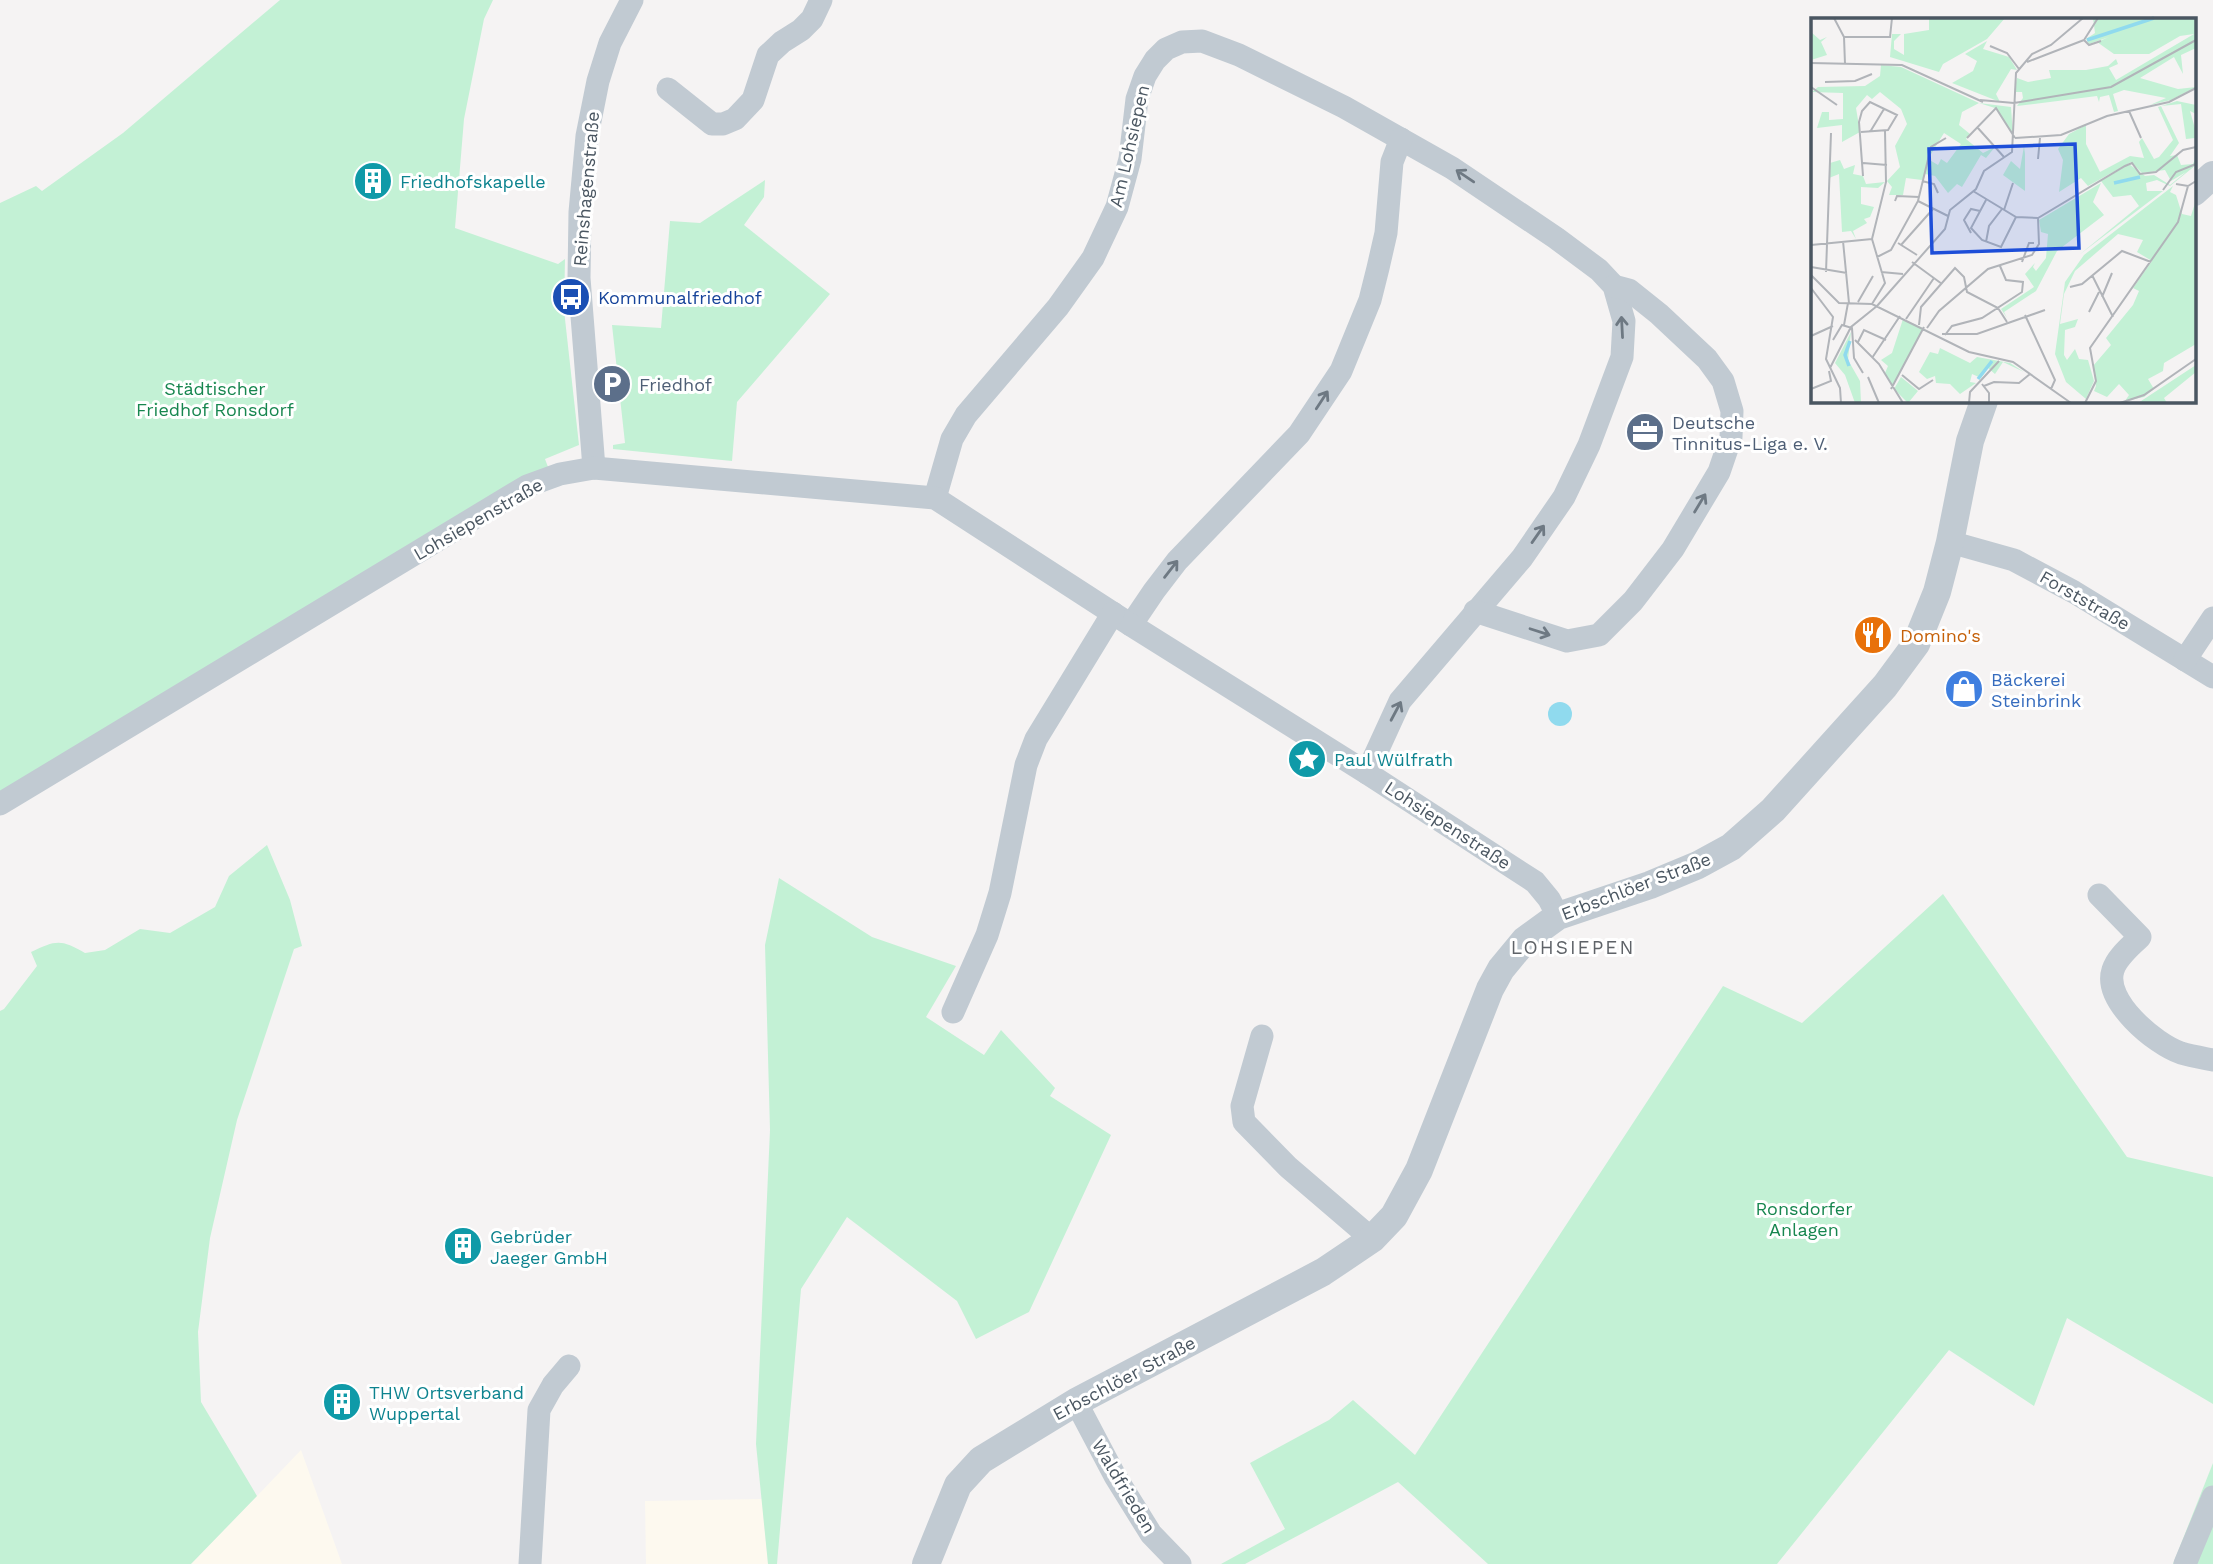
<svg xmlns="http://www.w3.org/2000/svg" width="2213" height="1564" viewBox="0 0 2213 1564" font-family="'Work Sans',sans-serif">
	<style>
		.commercial { fill: #fdf9ef }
		.green { fill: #c3f1d5 }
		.water { fill: #90daee }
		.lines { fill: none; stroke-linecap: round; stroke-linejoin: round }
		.minor { stroke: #c1cad2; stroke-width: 23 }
		.tertiary { stroke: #c1cad2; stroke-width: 28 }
		.oneway { stroke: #6e7983 }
		.labels { text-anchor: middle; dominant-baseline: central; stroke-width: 6; stroke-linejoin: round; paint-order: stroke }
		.street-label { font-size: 18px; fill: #4a5661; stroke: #fff }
		.culture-label { font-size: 18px; fill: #0d838f; stroke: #fff; text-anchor: start }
		.transit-label { font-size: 18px; fill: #164399; stroke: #fff; text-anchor: start }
		.service-label { font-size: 18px; fill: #4e5e75; stroke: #fff; text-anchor: start }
		.park-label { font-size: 18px; fill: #17864f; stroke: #fff }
		.food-label { font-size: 18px; fill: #c56008; stroke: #fff; text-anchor: start }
		.shop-label { font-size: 18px; fill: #366cbe; stroke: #fff; text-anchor: start }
		.neighbourhood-label { font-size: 19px; letter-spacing: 2px; fill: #5f6368; stroke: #fff }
		.inset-river { fill: none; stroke: #90daee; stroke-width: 3.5 }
		.inset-road { fill: none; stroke: #b1b4b9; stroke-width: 2 }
		.view { fill: #1d4ed8; fill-opacity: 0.15; stroke: #1d4ed8; stroke-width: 3.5 }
		.inset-edge { fill: none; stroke: #4a5661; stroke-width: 3.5 }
	</style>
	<rect width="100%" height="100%" fill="#f5f3f3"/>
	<g class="commercial">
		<path d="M 301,1450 L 342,1564 L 191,1564 L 257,1496 Z"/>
		<path d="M 762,1499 L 768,1564 L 646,1564 L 645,1501 Z"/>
	</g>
	<g class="green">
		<path d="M 280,0 L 493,0 L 484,19 L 464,119 L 455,228 L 558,264 L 565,259 L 564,310 L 579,445 L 545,459 L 548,467 L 0,794 L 0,203 L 36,186 L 42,191 L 123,133 Z"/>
		<path d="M 765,180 L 764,197 L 744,225 L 830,294 L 737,402 L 732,461 L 613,449 L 613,445 L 625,443 L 612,325 L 661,328 L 670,221 L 700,223 Z"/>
		<path d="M 267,845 L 290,900 L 302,946 L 294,949 L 237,1120 L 210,1238 L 198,1332 L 201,1402 L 257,1496 L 191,1564 L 0,1564 L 0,1011 L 4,1009 L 37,966 L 31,952 C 56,940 61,939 85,953 L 105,950 L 140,929 L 170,933 L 215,907 L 229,876 Z"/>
		<path d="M 779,878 L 872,937 L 956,966 L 926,1017 L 984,1055 L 1001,1030 L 1055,1088 L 1050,1096 L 1111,1135 L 1029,1312 L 976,1339 L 957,1301 L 847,1217 L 801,1289 L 777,1564 L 768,1564 L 756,1444 L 770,1130 L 765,945 Z"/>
		<path d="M 1943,894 L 2127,1157 L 2213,1177 L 2213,1404 L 2067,1318 L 2034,1406 L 1949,1350 L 1777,1564 L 1488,1564 L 1398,1482 L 1245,1564 L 1221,1564 L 1285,1529 L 1250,1463 L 1329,1420 L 1353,1400 L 1415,1455 L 1723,986 L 1802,1023 Z"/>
		<path d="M 2213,1463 L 2213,1564 L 2173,1564 Z"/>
	</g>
	<circle class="water" cx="1560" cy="714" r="12"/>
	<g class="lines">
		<g class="minor">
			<path d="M 668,89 L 712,124 L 723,124 L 735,119 L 753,100 L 768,55 L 782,42 L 801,30 L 812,19 L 821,0"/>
			<path d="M 594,468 L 579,278 L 580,212 L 587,136 L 598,81 L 610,43 L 632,0"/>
			<path d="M 935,498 L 952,439 L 966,415 L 1058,307 L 1093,258 L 1117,207 L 1130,159 L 1137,99 L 1145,76 L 1155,60 L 1166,49 L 1182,42 L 1202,41 L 1239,55 L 1344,107 L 1452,168 L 1556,238 L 1599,270 L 1614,286 L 1624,321 L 1622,357 L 1589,445 L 1564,497 L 1522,558 L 1400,701 L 1367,773"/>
			<path d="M 1950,542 L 2014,560 L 2074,592 L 2213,677"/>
			<path d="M 1475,611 L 1567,641 L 1599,635 L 1633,601 L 1673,549 L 1719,472 L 1731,437 L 1732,411 L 1723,381 L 1707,359 L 1659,314 L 1629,290 L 1614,286"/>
			<path d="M 1131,625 L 1154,591 L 1177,561 L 1299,434 L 1341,371 L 1370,300 L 1378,268 L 1386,233 L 1392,162 L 1401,139"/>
			<path d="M 2185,660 L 2213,618"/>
			<path d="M 0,804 L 527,486 L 560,474 L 594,468 L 935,498 L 1131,625 L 1367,773 L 1535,882 L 1549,899 L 1558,916"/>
			<path d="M 2099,895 L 2140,937 C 2130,947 2117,957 2113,970 C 2103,1001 2155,1044 2181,1053 C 2191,1056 2203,1058 2213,1060"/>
			<path d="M 953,1012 L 987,935 L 1000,893 L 1026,765 L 1036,739 L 1113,613"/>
			<path d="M 1262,1036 L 1242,1106 L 1244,1122 L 1288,1167 L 1372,1239"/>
			<path d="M 1076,1402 L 1115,1476 L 1151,1534 L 1180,1564"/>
			<path d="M 530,1564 L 539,1410 L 553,1385 L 569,1366"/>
			<path d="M 2185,1564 L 2213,1497"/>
		</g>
		<g class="tertiary">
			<path d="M 2194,192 L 2213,175"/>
			<path d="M 926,1564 L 958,1485 L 981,1460 L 1076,1402 L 1323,1272 L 1372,1239 L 1394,1216 L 1419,1170 L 1490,989 L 1501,969 L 1525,940 L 1558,916 L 1650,885 L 1698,865 L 1731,847 L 1773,810 L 1885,686 L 1916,644 L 1937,592 L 1950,542 L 1970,441 L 1984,401"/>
		</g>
	</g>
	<defs><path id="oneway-shaft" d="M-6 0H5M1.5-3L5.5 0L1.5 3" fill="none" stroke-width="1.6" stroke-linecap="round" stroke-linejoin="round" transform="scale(1.75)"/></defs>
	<g class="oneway">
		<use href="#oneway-shaft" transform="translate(1465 176) rotate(-146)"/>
		<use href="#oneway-shaft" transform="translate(1622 327) rotate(-93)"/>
		<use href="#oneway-shaft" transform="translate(1322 400) rotate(-57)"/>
		<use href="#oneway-shaft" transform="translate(1700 503) rotate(-59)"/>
		<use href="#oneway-shaft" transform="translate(1538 534) rotate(-55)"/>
		<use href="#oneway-shaft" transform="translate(1171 569) rotate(-52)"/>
		<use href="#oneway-shaft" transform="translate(1540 632) rotate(18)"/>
		<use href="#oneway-shaft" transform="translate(1396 711) rotate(-62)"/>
	</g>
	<defs>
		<symbol id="building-disc" viewBox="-11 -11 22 22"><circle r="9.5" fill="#0f9aa8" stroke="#fff"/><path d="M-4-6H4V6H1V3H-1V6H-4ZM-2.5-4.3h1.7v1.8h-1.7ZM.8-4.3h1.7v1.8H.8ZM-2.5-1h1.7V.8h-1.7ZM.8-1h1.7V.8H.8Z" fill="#fff"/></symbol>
		<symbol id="bus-disc" viewBox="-11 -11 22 22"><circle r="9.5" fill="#1a4fb4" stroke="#fff"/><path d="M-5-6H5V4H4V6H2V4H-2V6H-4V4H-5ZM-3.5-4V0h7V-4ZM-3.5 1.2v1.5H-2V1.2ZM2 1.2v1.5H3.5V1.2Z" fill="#fff"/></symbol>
		<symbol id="parking-disc" viewBox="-11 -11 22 22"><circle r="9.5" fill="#5c6f8a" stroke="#fff"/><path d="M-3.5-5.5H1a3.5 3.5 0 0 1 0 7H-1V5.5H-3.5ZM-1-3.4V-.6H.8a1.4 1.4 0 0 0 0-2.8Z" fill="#fff"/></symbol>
		<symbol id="office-disc" viewBox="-11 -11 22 22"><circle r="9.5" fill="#5c6f8a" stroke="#fff"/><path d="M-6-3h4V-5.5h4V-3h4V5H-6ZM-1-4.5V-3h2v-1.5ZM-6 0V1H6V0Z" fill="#fff"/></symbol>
		<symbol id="restaurant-disc" viewBox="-11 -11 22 22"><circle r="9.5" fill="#e8710a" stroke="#fff"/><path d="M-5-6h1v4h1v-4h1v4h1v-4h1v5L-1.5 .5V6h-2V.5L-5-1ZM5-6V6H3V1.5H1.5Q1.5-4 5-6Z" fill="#fff"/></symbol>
		<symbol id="shop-disc" viewBox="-11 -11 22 22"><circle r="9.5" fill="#3f7fe0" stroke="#fff"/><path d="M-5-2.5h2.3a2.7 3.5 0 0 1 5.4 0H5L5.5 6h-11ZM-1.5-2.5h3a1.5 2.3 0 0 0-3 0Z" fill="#fff"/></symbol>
		<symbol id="sight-disc" viewBox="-11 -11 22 22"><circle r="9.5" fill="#0f9aa8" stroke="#fff"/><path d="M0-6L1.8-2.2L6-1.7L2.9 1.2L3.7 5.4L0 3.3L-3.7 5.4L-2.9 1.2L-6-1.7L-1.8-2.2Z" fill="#fff"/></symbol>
	</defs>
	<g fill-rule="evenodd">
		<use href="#building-disc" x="351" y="159" width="44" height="44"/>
		<use href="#bus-disc" x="549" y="275" width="44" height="44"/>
		<use href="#parking-disc" x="590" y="362" width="44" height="44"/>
		<use href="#office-disc" x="1623" y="410" width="44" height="44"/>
		<use href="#restaurant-disc" x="1851" y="613" width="44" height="44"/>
		<use href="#shop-disc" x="1942" y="667" width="44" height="44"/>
		<use href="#sight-disc" x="1285" y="737" width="44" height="44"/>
		<use href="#building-disc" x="441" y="1224" width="44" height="44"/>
		<use href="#building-disc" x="320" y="1380" width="44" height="44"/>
	</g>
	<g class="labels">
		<g class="street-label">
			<text transform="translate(1129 146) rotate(-77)">Am Lohsiepen</text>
			<text transform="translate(586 189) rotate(-85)">Reinshagenstraße</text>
			<text transform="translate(478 519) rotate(-30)">Lohsiepenstraße</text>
			<text transform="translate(2085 600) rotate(30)">Forststraße</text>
			<text transform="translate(1448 825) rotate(33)">Lohsiepenstraße</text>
			<text transform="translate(1636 886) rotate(-21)">Erbschlöer Straße</text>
			<text transform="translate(1124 1378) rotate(-28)">Erbschlöer Straße</text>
			<text transform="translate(1124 1486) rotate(59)">Waldfrieden</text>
		</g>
		<g class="culture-label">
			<text x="400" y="181">Friedhofskapelle</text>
			<text x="1334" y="759">Paul Wülfrath</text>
			<text x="490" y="1236">Gebrüder<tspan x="490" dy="21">Jaeger GmbH</tspan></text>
			<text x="369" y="1392">THW Ortsverband<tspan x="369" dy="21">Wuppertal</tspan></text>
		</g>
		<g class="transit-label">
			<text x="598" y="297">Kommunalfriedhof</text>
		</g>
		<g class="service-label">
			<text x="639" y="384">Friedhof</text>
			<text x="1672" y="422">Deutsche<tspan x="1672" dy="21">Tinnitus-Liga e. V.</tspan></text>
		</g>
		<g class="park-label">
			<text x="215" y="388">Städtischer<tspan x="215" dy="21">Friedhof Ronsdorf</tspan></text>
			<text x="1804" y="1208">Ronsdorfer<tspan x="1804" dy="21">Anlagen</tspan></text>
		</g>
		<g class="food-label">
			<text x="1900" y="635">Domino's</text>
		</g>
		<g class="shop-label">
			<text x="1991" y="679">Bäckerei<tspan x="1991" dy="21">Steinbrink</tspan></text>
		</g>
		<g class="neighbourhood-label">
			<text x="1573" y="947">LOHSIEPEN</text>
		</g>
	</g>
	<g transform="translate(1811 18)">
		<rect width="385" height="385" fill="#f5f3f3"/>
		<path d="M 118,0 L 194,0 L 176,21 L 132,46 L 128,54 L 79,39 L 81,16 L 90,16 L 83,23 L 83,31 L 93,37 L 93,16 L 118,12 ZM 282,0 L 385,0 L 385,30 L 370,37 L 372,56 L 363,39 L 329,60 L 367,71 L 385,69 L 360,82 L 339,87 L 355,80 L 313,72 L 302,76 L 307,93 L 303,94 L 298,77 L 289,79 L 288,84 L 286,78 L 206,88 L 212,80 L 211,74 L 203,74 L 206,60 L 217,64 L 240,60 L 238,52 L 275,52 L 297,48 L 305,41 L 307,46 L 298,50 L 305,62 L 383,16 L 369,18 L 338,36 L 303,36 L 286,24 L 298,19 L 278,26 L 275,21 L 284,15 ZM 0,14 L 9,22 L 16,19 L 10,24 L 16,37 L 0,42 ZM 176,23 L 172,31 L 198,39 L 206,52 L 200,51 L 185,76 L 189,84 L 141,65 L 162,53 L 166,43 L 154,36 ZM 70,47 L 90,49 L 168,85 L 200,89 L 202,117 L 184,90 L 168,85 L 151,94 L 148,107 L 159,116 L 155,121 L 172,135 L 184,129 L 175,140 L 170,137 L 151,169 L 146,166 L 137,175 L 124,158 L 114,156 L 111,162 L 95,160 L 92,177 L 78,177 L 81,169 L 76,163 L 89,149 L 84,128 L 96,106 L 90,91 L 69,74 L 61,81 L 56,77 L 45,90 L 49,114 L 31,124 L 31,107 L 6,110 L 11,94 L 18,94 L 18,102 L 32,101 L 32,75 L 1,74 L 7,69 L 54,68 L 69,58 ZM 133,115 L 150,126 L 136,145 L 130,141 L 127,147 L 117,141 ZM 366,83 L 385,87 L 385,96 L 379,93 L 385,114 L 384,120 L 375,121 L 370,86 L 350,88 L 368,125 L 359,138 L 366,137 L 370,147 L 382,146 L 385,139 L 385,147 L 359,168 L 346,162 L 335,165 L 336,173 L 352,173 L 268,237 L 328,188 L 320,177 L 302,179 L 290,163 L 318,146 L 334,158 L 343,157 L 359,167 L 375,154 L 360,163 L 354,152 L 331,155 L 320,144 L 277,168 L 270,160 L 248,174 L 252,142 L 247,131 L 258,116 L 275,107 L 275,126 L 289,154 L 319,138 L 333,140 L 328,124 L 331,120 L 343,141 L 348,139 L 362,122 L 347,89 ZM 213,128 L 214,136 L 214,173 L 192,157 L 200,143 L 209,151 ZM 29,142 L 33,151 L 44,147 L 42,156 L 52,158 L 55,166 L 74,164 L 67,170 L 50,169 L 50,186 L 63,189 L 59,199 L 53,201 L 56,205 L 42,213 L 45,221 L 40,213 L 31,214 L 28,156 L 18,160 L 19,145 ZM 290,165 L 282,184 L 293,197 L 246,233 L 225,273 L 193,294 L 196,300 L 190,291 L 223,269 L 214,256 L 224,245 L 222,249 L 225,253 L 235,240 L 237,216 L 230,214 L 228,202 ZM 362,168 L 359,174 L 365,177 L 371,196 L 380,198 L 385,182 L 385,326 L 353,345 L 352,353 L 337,361 L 343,371 L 333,379 L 314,383 L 318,377 L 308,366 L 296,379 L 283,373 L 285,368 L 282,348 L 300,327 L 295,320 L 322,287 L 328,273 L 322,270 L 341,243 L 326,234 L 332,222 L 307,216 L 264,253 L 253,276 L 249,306 L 267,301 L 264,309 L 254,312 L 253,337 L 256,342 L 264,331 L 268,341 L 277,342 L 283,363 L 275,381 L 255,364 L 244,336 L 254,264 L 273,237 ZM 92,301 L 112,310 L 81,369 L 74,355 L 77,348 L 70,342 L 81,335 ZM 40,314 L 37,342 L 49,363 L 50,385 L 44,385 L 34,357 L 24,345 ZM 129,330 L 159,345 L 166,339 L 199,345 L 213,354 L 192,344 L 184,356 L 177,350 L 170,360 L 161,356 L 159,364 L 165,365 L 149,376 L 139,366 L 125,365 L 124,358 L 116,361 L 108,354 L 119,334 L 127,336 ZM 385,347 L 385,354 L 353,380 L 356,385 L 327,385 ZM 90,359 L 107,373 L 97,385 L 83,371 Z" fill="#c3f1d5" fill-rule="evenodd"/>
		<path class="inset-river" d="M 276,22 L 343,0M 303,165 L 329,159M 38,348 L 34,337 L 39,323M 167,361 L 181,343"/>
		<path class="inset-road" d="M 23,0 L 33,19 L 34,46M 287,0 L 273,22 L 278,27 L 290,23M 33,19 L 79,19 L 81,0M 179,28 L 196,35 L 208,51M 216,44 L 273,22M 0,45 L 91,47 L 172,84M 14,64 L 44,63 L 61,56M 0,69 L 26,87M 169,82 L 203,85 L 300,69 L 385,22M 318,93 L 330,120M 166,109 L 193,139M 50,114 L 77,112 L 86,97 L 59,84 L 51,93 L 48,104 L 52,158M 59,114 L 73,91M 156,120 L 185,90 L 204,120M 204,120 L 250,117 L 296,98 L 358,84 L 385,70M 227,141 L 229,120M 52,145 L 76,147M 111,163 L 123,166 L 127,175M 365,166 L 377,168 L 385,163M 352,172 L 365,154 L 385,146M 162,173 L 205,199 L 227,200 L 314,148 L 321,145 L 329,156 L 345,154 L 372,132 L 385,129M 175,182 L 160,210 L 171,222 L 190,229 L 205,199M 84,183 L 86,178 L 108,179M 107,183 L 137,198M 193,192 L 202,165M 160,215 L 153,202 L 160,191 L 169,193M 32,223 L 38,285M 175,224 L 178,208 L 191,191M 87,225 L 106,237M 0,227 L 61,221M 90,227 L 122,191M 66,239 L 80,232 L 107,183 L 120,129 L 135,120M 101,244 L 131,266M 211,244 L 218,225 L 223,225M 0,249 L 36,255M 15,254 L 20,115M 70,254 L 92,256M 0,257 L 28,285 L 61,286 L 158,334 L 202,344 L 260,385M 281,257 L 302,299M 259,269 L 271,266 L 311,233 L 340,244M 0,270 L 22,299 L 15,341 L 29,370 L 30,385M 291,279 L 301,255M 47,284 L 62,258M 61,286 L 74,265 L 61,221 L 75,164 L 74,113M 66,288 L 134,211 L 139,192 L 165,171 L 173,153 L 201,134 L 205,55 L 221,36 L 240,27 L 272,0M 278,294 L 288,274M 214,297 L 244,362 L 240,371M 95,301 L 123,260M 33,307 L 37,285M 108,307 L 110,289 L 144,250 L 153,259 L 156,274 L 187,290 L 196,304M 116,310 L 128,293 L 177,251 L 221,237 L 228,226 L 227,200M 131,316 L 166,316 L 234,292M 134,317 L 141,308 L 171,300 L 211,274 L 212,264 L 195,262 L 189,248M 0,318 L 22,308M 22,322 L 31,307 L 41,310 L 43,340 L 52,355M 44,322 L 68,346 L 92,385M 47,324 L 53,312 L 75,322M 61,340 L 89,298M 19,350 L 40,309 L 66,288M 91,357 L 108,371 L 122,362M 57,359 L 68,385M 171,366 L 178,375 L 178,385M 173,368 L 183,364 L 208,365 L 219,356M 0,371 L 20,363 L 18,353M 80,371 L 113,309M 158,385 L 159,374 L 188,343M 274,385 L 285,363 L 279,330 L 367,204 L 377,168M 309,385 L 333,377 L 385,341"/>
		<path class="view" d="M 264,126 L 268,230 L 121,235 L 118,131 Z"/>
		<rect width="385" height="385" class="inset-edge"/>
	</g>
</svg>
